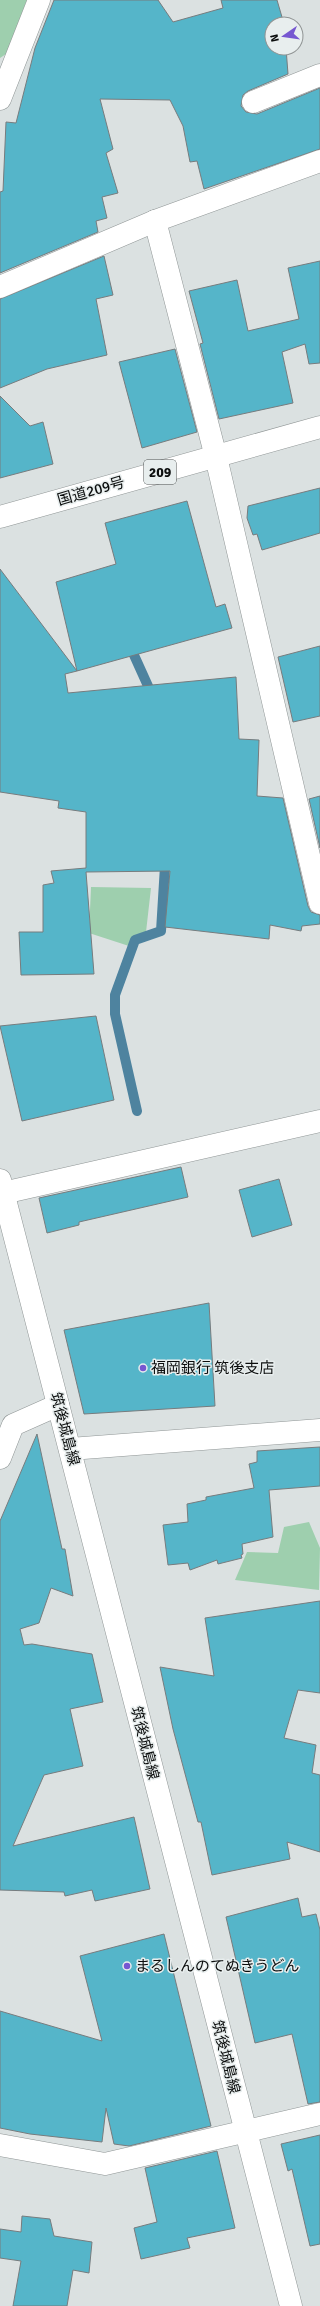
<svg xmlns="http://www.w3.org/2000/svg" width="320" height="2306" viewBox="0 0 320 2306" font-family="Signika,'Noto Sans JP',sans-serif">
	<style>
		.green { fill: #9ecfae }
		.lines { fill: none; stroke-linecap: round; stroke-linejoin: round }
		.stream { stroke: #4e839f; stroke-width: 10 }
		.building { fill: #55b5c9; stroke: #777c7e }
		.street-casing { stroke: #909696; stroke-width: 23 }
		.secondary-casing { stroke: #909696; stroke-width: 23 }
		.highway-casing { stroke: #909696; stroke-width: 23 }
		.street { stroke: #fff; stroke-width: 22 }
		.secondary { stroke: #fff; stroke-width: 22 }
		.highway { stroke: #fff; stroke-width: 22 }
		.poi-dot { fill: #7657d1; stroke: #e8eeee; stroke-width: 1.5 }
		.labels { text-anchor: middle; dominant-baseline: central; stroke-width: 3; stroke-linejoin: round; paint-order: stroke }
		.shield { fill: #e8eeee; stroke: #4d5050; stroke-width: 1 }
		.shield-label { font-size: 14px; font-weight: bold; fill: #0b0d0d }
		.street-label { font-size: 15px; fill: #0b0d0d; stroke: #e8eeee }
		.poi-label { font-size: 15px; fill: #0b0d0d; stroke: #e8eeee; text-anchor: start }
	</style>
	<rect width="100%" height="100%" fill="#dbe1e1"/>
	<g class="green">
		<path d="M 0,0 L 27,0 L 6,54 L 0,58 Z"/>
		<path d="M 91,887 L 151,888 L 146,932 L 132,938 L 129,946 L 89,933 Z"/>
		<path d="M 309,1522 L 320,1548 L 319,1590 L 235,1580 L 247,1552 L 278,1553 L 284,1527 Z"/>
	</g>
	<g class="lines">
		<g class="stream">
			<path d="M 129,644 L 148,686 L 150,698"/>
			<path d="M 137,1111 L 115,1014 L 115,995 L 135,940 L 161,931 L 165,866 L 163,858"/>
		</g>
	</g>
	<g class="building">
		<path d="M 54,0 L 158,0 L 173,22 L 223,8 L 221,0 L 277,0 L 284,24 L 272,24 L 272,48 L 286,48 L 288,74 L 248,91 L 243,95 L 241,106 L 246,112 L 257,114 L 320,88 L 320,149 L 204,189 L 197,161 L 190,162 L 183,126 L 170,100 L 100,99 L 113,149 L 106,153 L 118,193 L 102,197 L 107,218 L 96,221 L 98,232 L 0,273 L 0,192 L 3,191 L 6,122 L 16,123 L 35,48 Z"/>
		<path d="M 104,256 L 113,295 L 96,299 L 107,355 L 47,369 L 0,388 L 0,299 Z"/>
		<path d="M 320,261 L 320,363 L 309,364 L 305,344 L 282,352 L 293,403 L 219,419 L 200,344 L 203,343 L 189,291 L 237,280 L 248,331 L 299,319 L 288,268 Z"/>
		<path d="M 175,349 L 197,432 L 142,448 L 119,362 Z"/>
		<path d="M 0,396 L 30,426 L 43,422 L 53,464 L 0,478 Z"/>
		<path d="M 320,488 L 320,533 L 262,550 L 257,534 L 253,535 L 247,518 L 248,506 Z"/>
		<path d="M 187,501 L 216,607 L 225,604 L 232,628 L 77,671 L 56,582 L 116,564 L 105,523 Z"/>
		<path d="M 0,569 L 77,671 L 65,674 L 68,693 L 236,677 L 239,739 L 259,740 L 257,796 L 283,798 L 308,906 L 311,912 L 320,915 L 320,924 L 302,926 L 301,931 L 270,925 L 269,939 L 165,927 L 170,871 L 86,872 L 94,974 L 21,975 L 19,932 L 43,932 L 43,885 L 54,883 L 51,871 L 86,868 L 86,812 L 58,808 L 59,801 L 0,792 Z"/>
		<path d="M 320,646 L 320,716 L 293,722 L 278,657 Z"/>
		<path d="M 320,796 L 320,848 L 309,799 Z"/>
		<path d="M 96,1016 L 114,1100 L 22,1121 L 0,1026 Z"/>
		<path d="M 181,1167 L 188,1197 L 79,1222 L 79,1225 L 47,1233 L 39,1198 Z"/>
		<path d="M 279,1179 L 292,1225 L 252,1237 L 239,1190 Z"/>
		<path d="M 209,1303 L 215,1406 L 84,1414 L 64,1330 Z"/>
		<path d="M 37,1434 L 62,1549 L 65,1549 L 73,1596 L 51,1588 L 39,1623 L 20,1629 L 24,1645 L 32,1644 L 92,1654 L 103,1702 L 70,1709 L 83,1766 L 44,1775 L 13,1846 L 134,1817 L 150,1889 L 95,1901 L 92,1890 L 65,1896 L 64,1892 L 0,1890 L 0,1521 Z"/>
		<path d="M 320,1447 L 320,1486 L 269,1490 L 273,1537 L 242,1544 L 243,1554 L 241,1555 L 242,1558 L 218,1564 L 217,1560 L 190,1570 L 188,1563 L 168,1565 L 163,1525 L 188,1522 L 187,1504 L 206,1500 L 206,1497 L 254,1488 L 249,1464 L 257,1462 L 257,1451 Z"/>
		<path d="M 320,1601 L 320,1693 L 298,1690 L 284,1738 L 316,1745 L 312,1773 L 320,1775 L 320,1852 L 287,1842 L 290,1859 L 212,1875 L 201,1822 L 198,1822 L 173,1729 L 160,1667 L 214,1676 L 205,1618 Z"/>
		<path d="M 298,1898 L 302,1917 L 316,1914 L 320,1930 L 320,2102 L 308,2104 L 292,2034 L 255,2043 L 226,1917 Z"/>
		<path d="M 164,1934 L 211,2126 L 129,2146 L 114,2144 L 106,2108 L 102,2142 L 30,2134 L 0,2128 L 0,2011 L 102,2041 L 80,1956 Z"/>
		<path d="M 320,2135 L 320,2244 L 310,2246 L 292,2169 L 288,2171 L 281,2144 Z"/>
		<path d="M 217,2151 L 235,2228 L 187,2238 L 190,2248 L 141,2259 L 134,2228 L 157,2222 L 145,2168 Z"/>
		<path d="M 22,2216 L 50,2219 L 54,2236 L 92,2242 L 89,2273 L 73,2270 L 67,2306 L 13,2306 L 21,2261 L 0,2258 L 0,2229 L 21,2232 Z"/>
	</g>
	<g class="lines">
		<defs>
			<g id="street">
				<path d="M 0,99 L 39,0"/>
				<path d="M 253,102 L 320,75"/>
				<path d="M 155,221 L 216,457 L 320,903"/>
				<path d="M 0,287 L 155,221 L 320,161"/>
				<path d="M 3,1193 L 320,1121"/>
				<path d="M 70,1449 L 320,1430"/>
				<path d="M 0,2145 L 105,2164 L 320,2114"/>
			</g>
			<g id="secondary">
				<path d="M 0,1180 L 291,2306"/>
				<path d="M 0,1458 L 13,1425 L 58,1405"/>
			</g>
			<path id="highway" d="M 0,517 L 320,427"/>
		</defs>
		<use href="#street" class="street-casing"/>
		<use href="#secondary" class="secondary-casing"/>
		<use href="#highway" class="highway-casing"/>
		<use href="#street" class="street"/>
		<use href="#secondary" class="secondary"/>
		<use href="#highway" class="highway"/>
	</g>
	<g class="poi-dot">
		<circle cx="143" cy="1368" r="4"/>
		<circle cx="127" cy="1966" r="4"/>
	</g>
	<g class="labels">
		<rect class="shield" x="144" y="460" width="32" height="24" rx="3"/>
		<g class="shield-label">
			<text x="160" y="472">209</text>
		</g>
		<g class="street-label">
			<text transform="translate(91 491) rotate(-16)">国道209号</text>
			<text transform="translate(65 1429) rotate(75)">筑後城島線</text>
			<text transform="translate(145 1743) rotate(76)">筑後城島線</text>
			<text transform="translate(226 2057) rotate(76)">筑後城島線</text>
		</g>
		<g class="poi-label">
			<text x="151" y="1368">福岡銀行 筑後支店</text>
			<text x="135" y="1966">まるしんのてぬきうどん</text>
		</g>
	</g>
	<g transform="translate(284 36) rotate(257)"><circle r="19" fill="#e8eeee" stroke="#909494"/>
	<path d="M0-3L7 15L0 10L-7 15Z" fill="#7657d1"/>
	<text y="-6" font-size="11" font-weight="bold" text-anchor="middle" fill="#0b0d0d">N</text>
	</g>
</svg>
